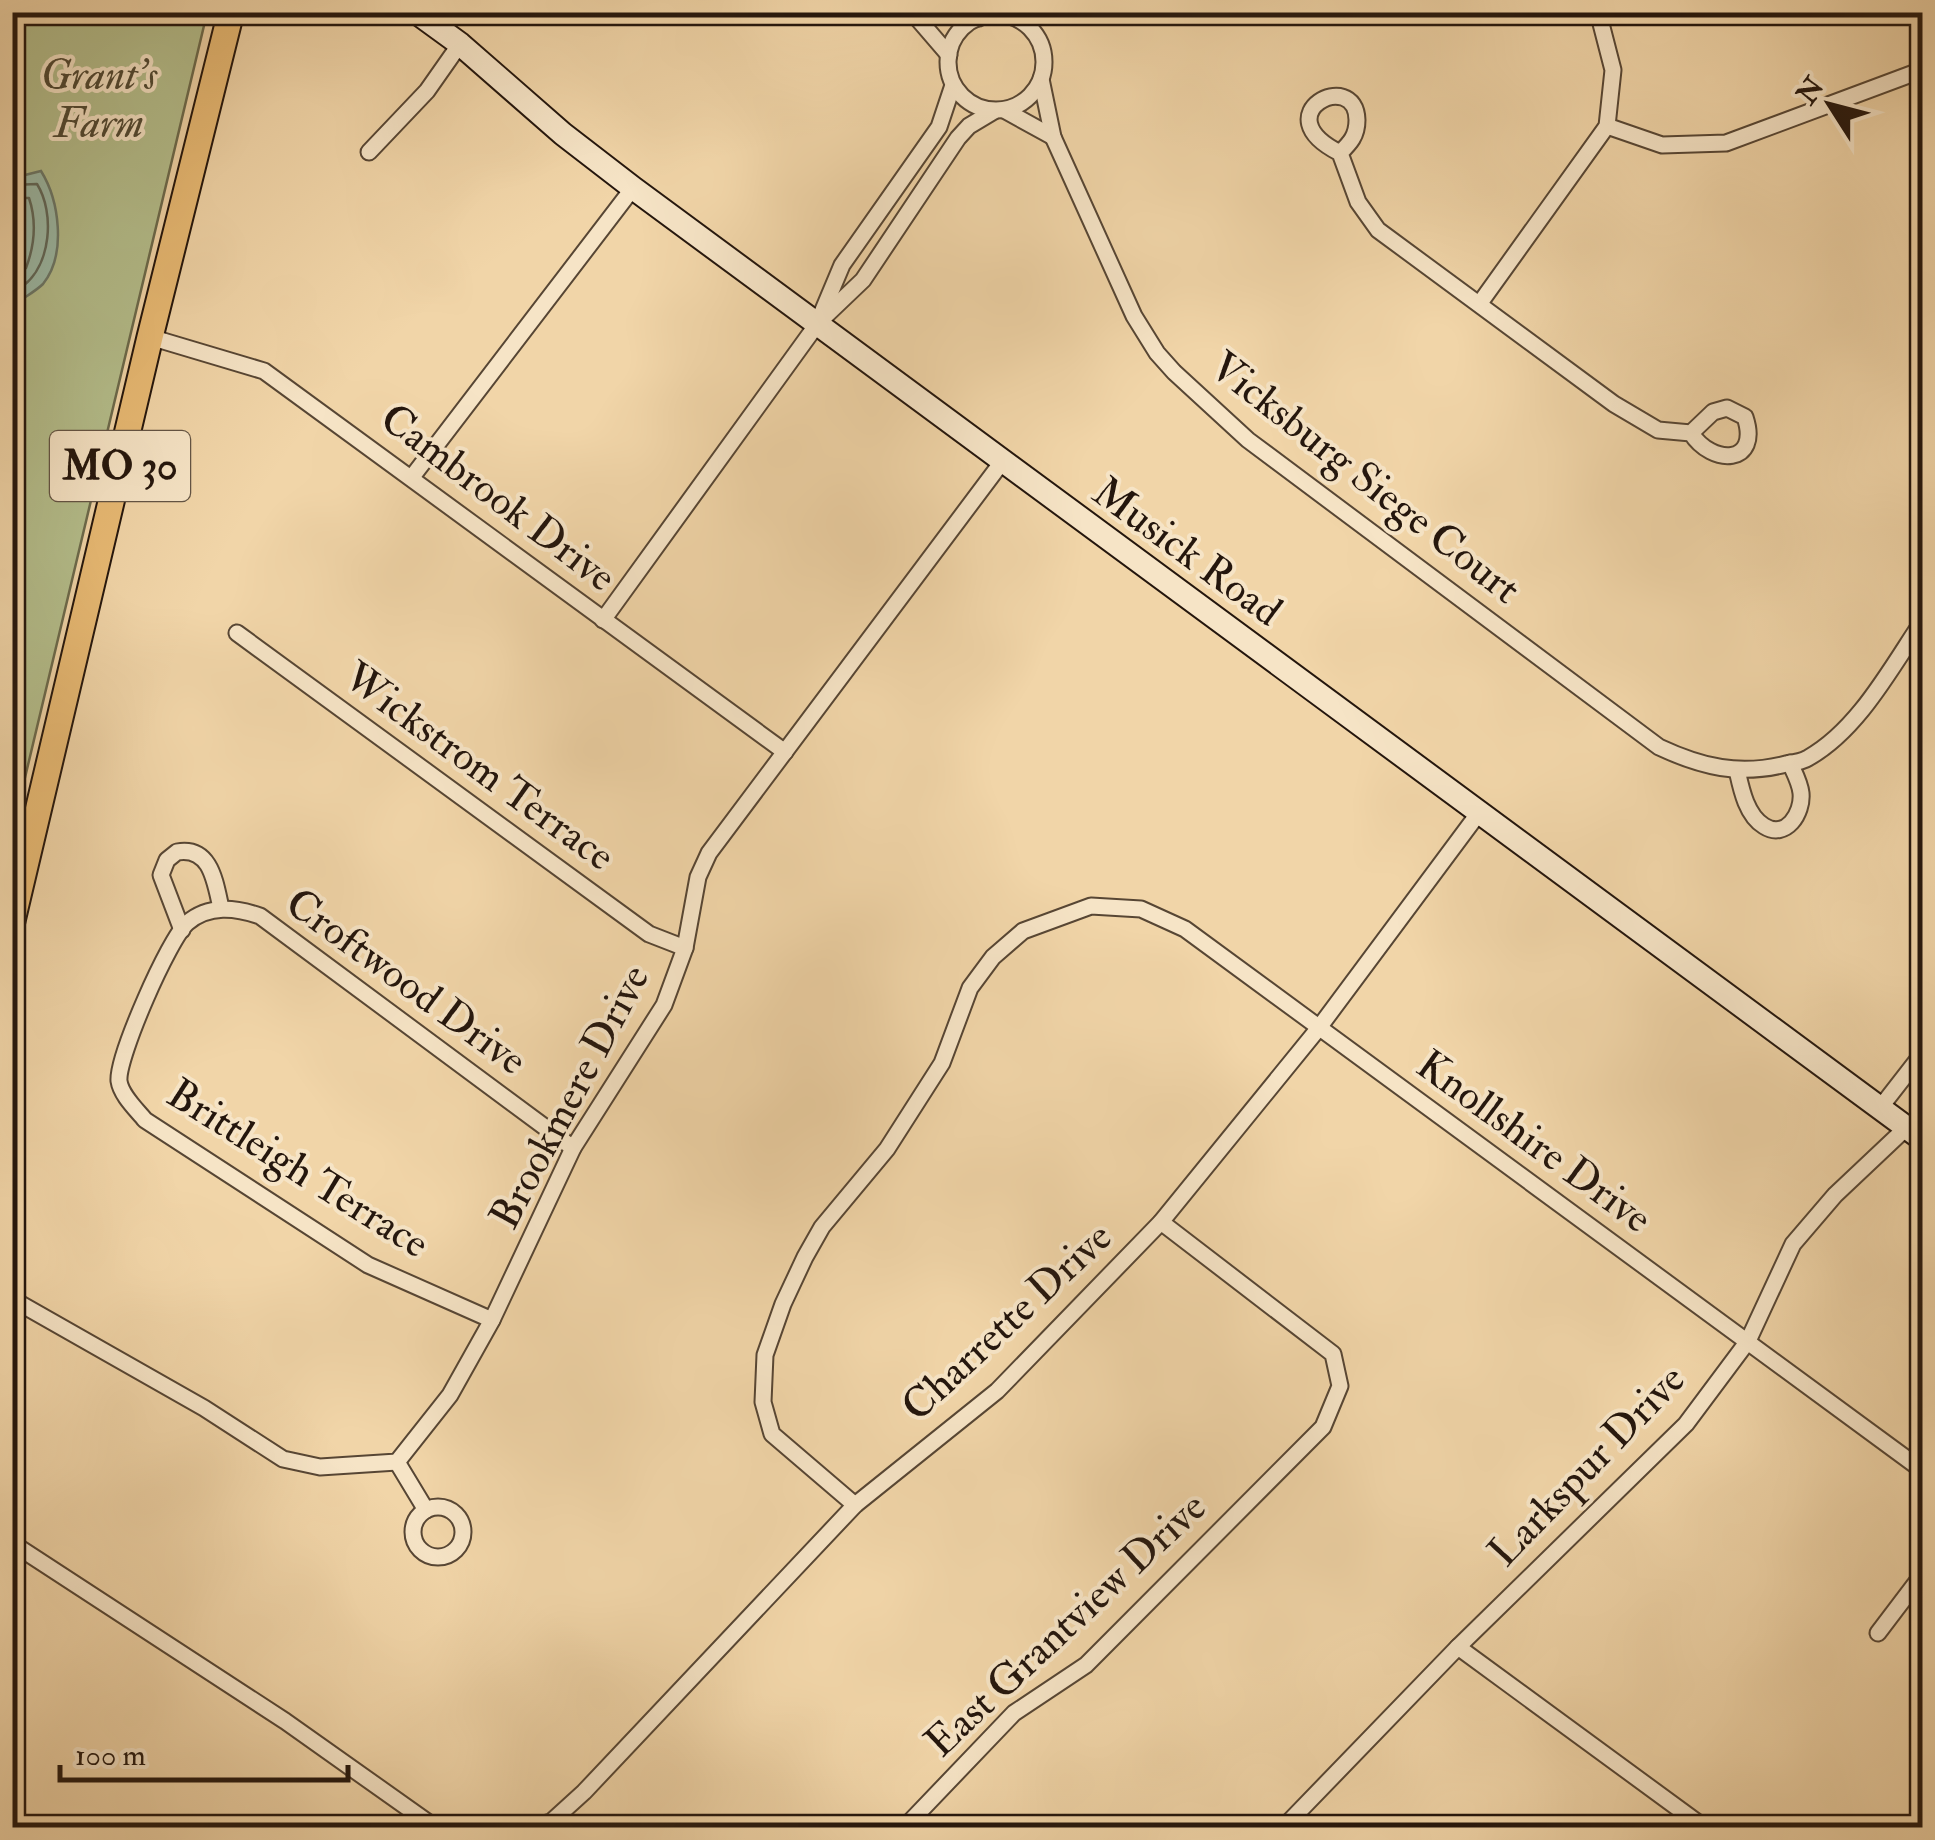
<svg xmlns="http://www.w3.org/2000/svg" width="1935" height="1840" viewBox="0 0 1935 1840" font-family="'IM FELL Double Pica',serif">
	<style>
		.green { fill: #b4be8c; stroke: #6c6a4c; stroke-width: 2.5 }
		.water { fill: #9bb9a6; stroke: #6b7869; stroke-width: 2.5 }
		.lines { fill: none; stroke-linecap: round; stroke-linejoin: round }
		.shore { stroke: #60685a; stroke-width: 2.5 }
		.street-casing { stroke: #574634; stroke-width: 19 }
		.secondary-casing { stroke: #24160d; stroke-width: 26 }
		.primary-casing { stroke: #24160d; stroke-width: 29 }
		.street { stroke: #f6e4c6; stroke-width: 15 }
		.secondary { stroke: #f6e4c6; stroke-width: 22 }
		.primary { stroke: #e8ba74; stroke-width: 25 }
		.labels { text-anchor: middle; dominant-baseline: central; stroke-width: 8; stroke-linejoin: round; paint-order: stroke }
		.shield { fill: #f6e4c6; stroke: #635444; stroke-width: 2.5 }
		.shield-label { font-size: 40px; font-weight: bold; fill: #24160d }
		.park-label { font-size: 42px; font-style: italic; fill: #4f4833; stroke: #f6e4c6 }
		.street-label { font-size: 42px; fill: #24160d; stroke: #f6e4c6 }
	</style>
	<rect width="100%" height="100%" fill="#f1d5a8"/>
	<filter id="stains"><feTurbulence type="fractalNoise" baseFrequency=".002" numOctaves="4"/><feColorMatrix values="0 0 0 0 .2 0 0 0 0 .09 0 0 0 0 .02 0 0 0 .5 -.17"/></filter>
	<radialGradient id="worn" r=".72"><stop offset=".6" stop-color="#630" stop-opacity="0"/><stop offset="1" stop-color="#630" stop-opacity=".3"/></radialGradient>
	<path class="green" d="M 13,13 L 207,13 L 13,828 Z"/>
	<path class="water" d="M 41,171 C 59,200 67,254 43,284 C 38,289 30,294 24,298 L 13,295 L 13,178 Z"/>
	<g class="lines">
		<g class="shore">
			<path d="M 12,185 L 37,184 C 55,213 51,265 23,286 L 12,286"/>
			<path d="M 12,198 L 29,198 C 37,222 35,244 26,268 L 12,274"/>
		</g>
		<defs>
			<g id="street">
				<path d="M 912,12 L 949,55"/>
				<path d="M 952,12 L 979,18"/>
				<circle cx="996" cy="62" r="48"/>
				<path d="M 1041,79 L 1053,137 L 1134,316 L 1157,353 L 1174,372 L 1248,440 L 1659,747 C 1702,767 1739,776 1786,764 C 1793,763 1802,762 1808,758 C 1858,730 1891,668 1922,622"/>
				<path d="M 1004,110 L 1053,137"/>
				<path d="M 1607,126 L 1662,145 L 1726,143 L 1922,70"/>
				<path d="M 369,152 L 427,91 L 460,44"/>
				<path d="M 1340,153 C 1350,143 1357,136 1357,120 C 1356,67 1262,114 1340,153 L 1358,202 L 1378,230 L 1614,404 L 1658,430 L 1691,433 L 1713,412 L 1727,408 L 1745,417 C 1761,465 1712,466 1691,433"/>
				<path d="M 1480,303 L 1607,126 L 1613,70 L 1598,12"/>
				<path d="M 821,315 L 842,265 L 939,127 L 953,85"/>
				<path d="M 150,337 L 264,371 L 785,752"/>
				<path d="M 412,477 L 633,188"/>
				<path d="M 603,620 L 818,323 L 863,280 L 958,138 L 969,126 L 994,111"/>
				<path d="M 237,633 L 649,934 L 685,948"/>
				<path d="M 1737,770 C 1741,788 1746,815 1764,826 C 1786,840 1803,813 1801,793 C 1800,783 1794,772 1790,763"/>
				<path d="M 182,930 L 161,875 L 167,860 L 177,852 C 211,846 215,882 221,908"/>
				<path d="M 1880,1108 L 1922,1054"/>
				<path d="M 12,1299 L 204,1408 L 283,1459 L 320,1467 L 397,1462 L 450,1395 L 492,1320 L 573,1148 L 664,1005 L 685,948 L 698,877 L 709,853 L 1002,462"/>
				<path d="M 492,1320 L 368,1265 L 145,1120 C 136,1109 121,1095 119,1081 C 117,1057 169,939 187,923 C 209,904 236,908 260,916 L 573,1148"/>
				<path d="M 397,1462 L 426,1510"/>
				<path d="M 855,1505 L 772,1434 L 763,1402 L 765,1355 L 783,1304 L 805,1257 L 822,1227 L 887,1149 L 942,1063 L 970,988 L 993,957 L 1023,931 L 1091,906 L 1141,909 L 1185,929 L 1922,1470"/>
				<circle cx="438" cy="1532" r="25"/>
				<path d="M 12,1543 L 285,1721 L 436,1828"/>
				<path d="M 1878,1633 L 1922,1575"/>
				<path d="M 1458,1647 L 1705,1828"/>
				<path d="M 12,1819 L 24,1828"/>
				<path d="M 530,1828 L 551,1822 L 584,1792 L 855,1505 L 997,1391 L 1161,1222 L 1318,1029 L 1478,814"/>
				<path d="M 904,1828 L 1014,1713 L 1086,1665 L 1323,1427 L 1340,1386 L 1333,1354 L 1161,1222"/>
				<path d="M 1283,1828 L 1458,1647 L 1686,1424 L 1748,1341 L 1793,1244 L 1835,1195 L 1906,1128"/>
			</g>
			<path id="secondary" d="M 416,12 L 460,44 L 563,134 L 633,188 L 1922,1139"/>
			<path id="primary" d="M 12,921 L 150,337 L 231,12"/>
		</defs>
		<use href="#street" class="street-casing"/>
		<use href="#secondary" class="secondary-casing"/>
		<use href="#primary" class="primary-casing"/>
		<use href="#street" class="street"/>
		<use href="#secondary" class="secondary"/>
		<use href="#primary" class="primary"/>
	</g>
	<g class="labels">
		<rect class="shield" x="50" y="431" width="140" height="70" rx="8"/>
		<g class="shield-label">
			<text x="120" y="466">MO 30</text>
		</g>
		<g class="park-label">
			<text x="99" y="76">Grant's<tspan x="99" dy="48">Farm</tspan></text>
		</g>
		<g class="street-label">
			<text transform="translate(1365 478) rotate(38)">Vicksburg Siege Court</text>
			<text transform="translate(498 498) rotate(37)">Cambrook Drive</text>
			<text transform="translate(1187 552) rotate(36)">Musick Road</text>
			<text transform="translate(479 767) rotate(36)">Wickstrom Terrace</text>
			<text transform="translate(406 982) rotate(36)">Croftwood Drive</text>
			<text transform="translate(570 1097) rotate(-62)">Brookmere Drive</text>
			<text transform="translate(1534 1142) rotate(36)">Knollshire Drive</text>
			<text transform="translate(298 1169) rotate(32)">Brittleigh Terrace</text>
			<text transform="translate(1007 1322) rotate(-43)">Charrette Drive</text>
			<text transform="translate(1587 1466) rotate(-46)">Larkspur Drive</text>
			<text transform="translate(1066 1625) rotate(-43)">East Grantview Drive</text>
		</g>
	</g>
	<rect width="1935" height="1840" fill="none" stroke="#f1d5a8" stroke-width="50"/>
	<rect x="15" y="15" width="1905" height="1810" fill="none" stroke="#24160d" stroke-width="5"/>
	<rect x="25" y="25" width="1885" height="1790" fill="none" stroke="#24160d" stroke-width="2.5"/>
	<g transform="translate(1830 105) rotate(306)" stroke="#f6e4c6" stroke-width="8" paint-order="stroke">
	<path d="M0-8L18 38L0 25L-18 38Z" fill="#24160d"/>
	<text y="-15" font-size="28" font-weight="bold" text-anchor="middle" fill="#24160d">N</text>
	</g>
	<path d="M60 1765v15h288v-15" fill="none" stroke="#24160d" stroke-width="5"/>
	<text x="75" y="1765" font-size="30" fill="#24160d" stroke="#f6e4c6" stroke-width="8" paint-order="stroke">100 m</text>
	<rect width="100%" height="100%" filter="url(#stains)"/>
	<rect width="100%" height="100%" fill="url(#worn)"/>
</svg>
